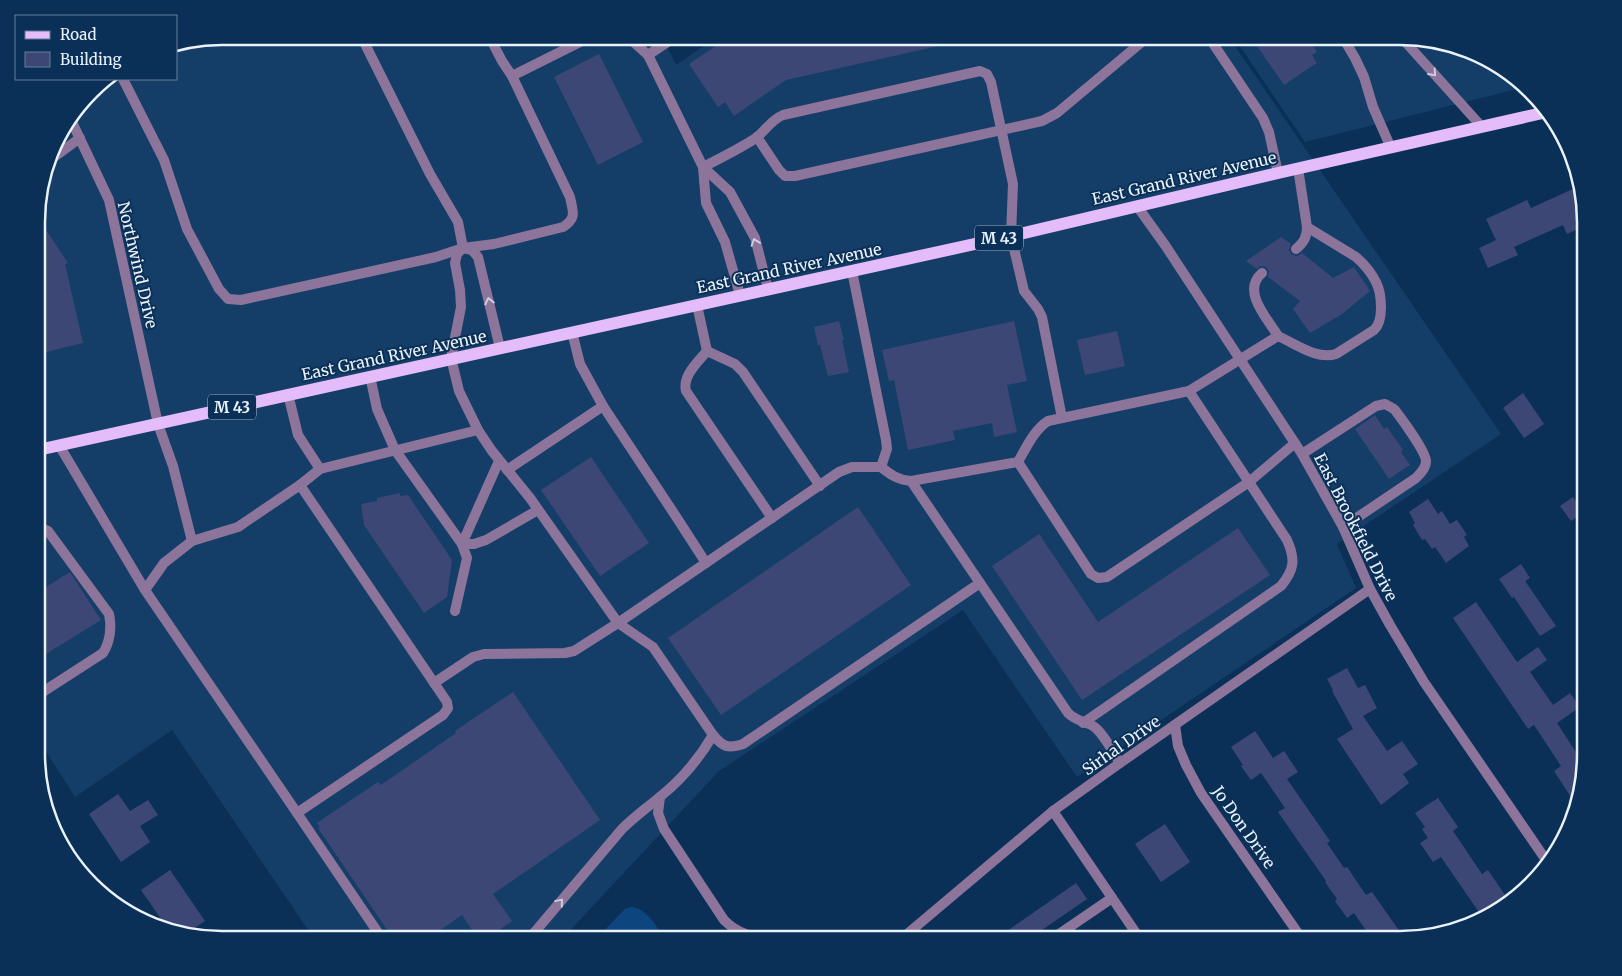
<svg xmlns="http://www.w3.org/2000/svg" width="1622" height="976" viewBox="0 0 1622 976" font-family="Merriweather,serif">
	<style>
		.built { fill: #143e68 }
		.water { fill: #0d467f }
		.building { fill: #3d4776 }
		.lines { fill: none; stroke-linecap: round; stroke-linejoin: round }
		.lane { stroke: #8c749a; stroke-width: 10 }
		.street { stroke: #8c749a; stroke-width: 10 }
		.primary { stroke: #e4bcfa; stroke-width: 12 }
		.oneway { stroke: #ceccdf }
		.labels { text-anchor: middle; dominant-baseline: central; stroke-width: 4; stroke-linejoin: round; paint-order: stroke }
		.shield { fill: #0b3057; stroke: #a7b8ca; stroke-width: 1 }
		.shield-label { font-size: 15px; font-weight: bold; fill: #eaf2fc }
		.street-label { font-size: 16px; fill: #eaf2fc; stroke: #0b3057 }
		.rim { fill: none; stroke: #eaf2fc; stroke-width: 2.5 }
	</style>
	<rect width="100%" height="100%" fill="#0b3057"/>
	<g class="built">
		<path d="M 222,36 L 662,36 L 676,65 L 718,36 L 1228,36 L 1501,434 L 1337,544 L 1356,588 L 1077,777 L 963,610 L 719,771 L 561,940 L 315,940 L 172,730 L 75,797 L 38,739 L 38,198 L 56,140 L 99,83 L 106,79 L 176,79 L 176,45 Z"/>
		<path d="M 1233,36 L 1400,36 L 1448,43 L 1493,61 L 1521,88 L 1305,142 Z"/>
	</g>
	<path class="water" d="M 631,907 C 647,908 657,927 665,940 L 595,940 L 625,909 Z"/>
	<g class="building">
		<path d="M 731,36 L 951,36 L 952,43 L 786,80 L 734,116 L 725,102 L 718,107 L 689,64 Z"/>
		<path d="M 1250,36 L 1307,36 L 1317,52 L 1312,55 L 1317,63 L 1284,85 Z"/>
		<path d="M 599,54 L 643,142 L 598,165 L 554,77 Z"/>
		<path d="M 1575,188 L 1585,212 L 1585,226 L 1567,234 L 1563,225 L 1514,247 L 1518,255 L 1488,268 L 1479,248 L 1496,240 L 1486,219 L 1527,200 L 1531,208 Z"/>
		<path d="M 38,218 L 68,263 L 65,264 L 83,343 L 38,354 Z"/>
		<path d="M 1281,237 L 1291,244 L 1289,250 L 1291,254 L 1297,256 L 1302,253 L 1333,278 L 1354,267 L 1370,291 L 1342,314 L 1310,333 L 1293,309 L 1300,301 L 1268,277 L 1269,271 L 1266,267 L 1260,266 L 1257,269 L 1246,261 Z"/>
		<path d="M 839,321 L 844,340 L 842,340 L 849,372 L 828,376 L 820,345 L 818,345 L 814,327 Z"/>
		<path d="M 1014,321 L 1027,381 L 1007,385 L 1017,432 L 994,437 L 992,423 L 953,431 L 955,440 L 908,450 L 894,380 L 889,381 L 882,350 Z"/>
		<path d="M 1117,331 L 1125,366 L 1085,375 L 1077,340 Z"/>
		<path d="M 1523,393 L 1544,424 L 1524,438 L 1503,408 Z"/>
		<path d="M 1375,415 L 1384,429 L 1387,427 L 1403,450 L 1401,452 L 1410,465 L 1389,479 L 1355,429 Z"/>
		<path d="M 591,457 L 649,543 L 600,576 L 541,490 Z"/>
		<path d="M 400,493 L 400,496 L 408,495 L 452,560 L 447,597 L 424,613 L 364,525 L 361,504 L 377,501 L 377,498 Z"/>
		<path d="M 1573,497 L 1584,512 L 1571,521 L 1560,506 Z"/>
		<path d="M 1428,499 L 1438,514 L 1442,511 L 1450,524 L 1457,520 L 1467,535 L 1464,537 L 1469,546 L 1446,563 L 1435,547 L 1432,549 L 1425,539 L 1422,540 L 1413,525 L 1415,523 L 1409,512 Z"/>
		<path d="M 858,507 L 911,585 L 721,715 L 668,638 Z"/>
		<path d="M 1238,528 L 1270,575 L 1082,700 L 992,566 L 1039,534 L 1098,622 Z"/>
		<path d="M 1521,564 L 1530,578 L 1525,581 L 1556,626 L 1540,636 L 1514,597 L 1512,598 L 1499,579 Z"/>
		<path d="M 70,572 L 101,620 L 38,659 L 38,592 Z"/>
		<path d="M 1476,602 L 1517,662 L 1538,647 L 1547,660 L 1530,672 L 1553,705 L 1570,693 L 1580,707 L 1557,723 L 1585,766 L 1574,802 L 1554,771 L 1561,766 L 1534,725 L 1528,729 L 1453,618 Z"/>
		<path d="M 1347,668 L 1358,688 L 1365,685 L 1377,708 L 1363,716 L 1387,751 L 1402,741 L 1418,764 L 1403,774 L 1409,783 L 1381,805 L 1337,739 L 1353,729 L 1332,691 L 1333,690 L 1327,679 Z"/>
		<path d="M 513,692 L 600,820 L 493,894 L 512,921 L 485,940 L 479,940 L 462,915 L 426,940 L 394,940 L 318,828 L 320,827 L 317,823 L 378,782 L 381,785 L 456,733 L 455,731 Z"/>
		<path d="M 1255,731 L 1273,758 L 1284,751 L 1298,772 L 1287,779 L 1330,841 L 1327,843 L 1344,868 L 1347,867 L 1366,895 L 1372,892 L 1405,939 L 1372,939 L 1354,913 L 1347,918 L 1335,901 L 1337,899 L 1325,882 L 1326,881 L 1278,812 L 1285,808 L 1261,773 L 1251,780 L 1241,766 L 1243,765 L 1231,747 Z"/>
		<path d="M 118,794 L 130,811 L 148,800 L 158,815 L 140,826 L 150,842 L 121,862 L 89,814 Z"/>
		<path d="M 1438,798 L 1458,827 L 1453,831 L 1482,874 L 1488,870 L 1507,898 L 1497,905 L 1500,909 L 1493,915 L 1483,918 L 1441,857 L 1433,862 L 1420,843 L 1428,838 L 1422,829 L 1425,827 L 1415,813 Z"/>
		<path d="M 1165,824 L 1190,862 L 1161,882 L 1135,844 Z"/>
		<path d="M 170,870 L 205,921 L 184,935 L 170,932 L 141,890 Z"/>
		<path d="M 1076,883 L 1087,899 L 1029,939 L 994,940 Z"/>
	</g>
	<g class="lines">
		<g class="lane">
			<path d="M 361,36 L 430,174 L 458,222 L 463,248"/>
			<path d="M 489,36 L 502,61 L 512,76"/>
			<path d="M 627,36 L 648,55 L 703,167 L 706,203 L 725,242 L 740,295"/>
			<path d="M 1342,36 L 1355,58 L 1364,77 L 1373,107 L 1391,148"/>
			<path d="M 1400,36 L 1482,127"/>
			<path d="M 648,55 L 672,39 L 678,36"/>
			<path d="M 123,79 L 164,160 L 187,229 L 219,289 L 228,299 L 241,300 L 436,257 L 463,248 L 494,244 L 563,227 C 577,218 573,212 570,197 L 512,76 L 592,36"/>
			<path d="M 100,82 L 108,79"/>
			<path d="M 757,137 L 779,170 L 785,176 L 795,176 L 1042,121 L 1057,113 L 1149,36"/>
			<path d="M 50,160 L 80,138"/>
			<path d="M 703,167 C 721,158 739,149 756,138 C 766,130 771,120 783,115 L 980,71 L 987,74 L 991,82 L 1013,184 L 1011,236 L 1024,291 L 1038,309 L 1042,317 L 1062,418"/>
			<path d="M 703,167 L 730,192 L 755,238 L 768,289"/>
			<path d="M 1296,249 C 1304,242 1307,237 1307,227"/>
			<path d="M 852,271 L 886,440 L 887,449 L 881,467 L 852,467 L 839,472 L 618,623 L 653,647 L 713,735 C 723,747 728,749 743,744 L 980,583"/>
			<path d="M 1262,273 C 1241,291 1267,318 1278,336"/>
			<path d="M 697,305 L 707,351 C 698,362 682,376 686,391 L 772,518"/>
			<path d="M 572,332 L 580,364 L 603,406 L 675,515 L 706,563"/>
			<path d="M 707,351 L 735,364 L 743,372 L 820,486"/>
			<path d="M 370,376 L 377,409 L 395,450 L 462,544 L 474,544 L 486,540 L 538,510"/>
			<path d="M 288,394 L 298,435 L 320,469"/>
			<path d="M 59,445 L 145,590 L 297,813 L 443,715 L 448,708 L 447,702 L 300,485 L 238,527 L 192,541 L 173,466 L 158,424"/>
			<path d="M 1302,454 L 1376,406 L 1385,404 C 1388,406 1392,407 1395,410 C 1401,418 1426,452 1426,461 C 1426,468 1421,473 1416,478 L 1343,527"/>
			<path d="M 1018,462 L 1091,574 L 1098,578 L 1107,577 L 1249,482 L 1295,443"/>
			<path d="M 881,467 C 891,475 898,480 911,481 L 1018,462 C 1026,448 1034,430 1048,421 L 1189,391 L 1278,336 C 1296,344 1317,360 1336,354 L 1374,330 C 1384,321 1382,294 1376,282 C 1371,272 1364,264 1356,257 L 1307,227 L 1298,168"/>
			<path d="M 507,470 L 603,406"/>
			<path d="M 911,481 L 1068,713 C 1076,721 1084,721 1093,726 C 1103,732 1113,753 1120,763"/>
			<path d="M 300,485 L 320,469 L 478,430"/>
			<path d="M 38,529 L 43,529 L 48,531 L 109,614 C 112,627 110,642 103,653 L 38,695"/>
			<path d="M 145,590 L 164,563 L 192,541"/>
			<path d="M 455,611 L 467,558 L 462,544 L 499,461"/>
			<path d="M 434,683 L 473,657 L 484,654 L 565,653 L 574,651 L 618,623 L 530,498 L 492,451 L 478,430 L 459,391 L 451,358 L 461,307 L 460,290 L 455,263 L 457,254 L 463,248 L 472,250 L 478,257 L 500,348"/>
			<path d="M 1083,723 L 1281,586 C 1294,570 1296,560 1287,540 L 1189,391"/>
			<path d="M 660,797 L 658,813 L 664,829 L 724,920 C 742,938 757,936 781,940"/>
			<path d="M 1053,811 L 1140,939"/>
			<path d="M 297,813 L 383,940"/>
			<path d="M 1052,939 L 1112,898"/>
			<path d="M 528,940 L 622,829 C 634,817 648,807 661,796 C 682,779 699,759 713,735"/>
		</g>
		<g class="street">
			<path d="M 1208,36 L 1263,118 L 1269,132 L 1278,173"/>
			<path d="M 71,120 L 109,200 L 158,424"/>
			<path d="M 1137,206 L 1165,245 L 1302,454 L 1343,527 L 1370,589 L 1390,625 L 1424,682 L 1548,863"/>
			<path d="M 1175,725 L 1178,746 L 1186,765 L 1201,793 L 1302,939"/>
			<path d="M 900,940 L 1053,811 L 1120,763 L 1370,589"/>
		</g>
		<path class="primary" d="M 38,450 L 1011,236 L 1278,173 L 1547,112"/>
	</g>
	<defs><path id="oneway-chevron" d="M-2-3.5L2.5 0L-2 3.5" fill="none" stroke-width="1.6" stroke-linecap="round" stroke-linejoin="round" transform="scale(1.25)"/></defs>
	<g class="oneway">
		<use href="#oneway-chevron" transform="translate(1433 73) rotate(48)"/>
		<use href="#oneway-chevron" transform="translate(755 242) rotate(-109)"/>
		<use href="#oneway-chevron" transform="translate(489 301) rotate(-103)"/>
		<use href="#oneway-chevron" transform="translate(560 902) rotate(-50)"/>
	</g>
	<g class="labels">
		<g class="shield">
			<rect x="975" y="225.5" width="48" height="25" rx="4"/>
			<rect x="208" y="394.5" width="48" height="25" rx="4"/>
		</g>
		<g class="shield-label">
			<text x="999" y="238">M 43</text>
			<text x="232" y="407">M 43</text>
		</g>
		<g class="street-label">
			<text transform="translate(1184 178) rotate(-13)">East Grand River Avenue</text>
			<text transform="translate(138 265) rotate(77)">Northwind Drive</text>
			<text transform="translate(789 268) rotate(-12)">East Grand River Avenue</text>
			<text transform="translate(394 355) rotate(-12)">East Grand River Avenue</text>
			<text transform="translate(1356 527) rotate(63)">East Brookfield Drive</text>
			<text transform="translate(1121 745) rotate(-35)">Sirhal Drive</text>
			<text transform="translate(1244 827) rotate(55)">Jo Don Drive</text>
		</g>
	</g>
	<path d="M0 0H1622V976H0ZM222 45H1400A177 177 0 0 1 1577 222V754A177 177 0 0 1 1400 931H222A177 177 0 0 1 45 754V222A177 177 0 0 1 222 45Z" fill="#0b3057" fill-rule="evenodd"/>
	<path class="rim" d="M222 45H1400A177 177 0 0 1 1577 222V754A177 177 0 0 1 1400 931H222A177 177 0 0 1 45 754V222A177 177 0 0 1 222 45Z"/>
	<rect x="15" y="15" width="162" height="65" fill="#0b3057" stroke="#647e99"/>
	<rect x="25" y="31" width="25" height="8" fill="#e4bcfa" stroke="#647e99"/>
	<text x="60" y="40" font-size="15" fill="#eaf2fc">Road</text>
	<rect x="25" y="52" width="25" height="15" fill="#3d4776" stroke="#647e99"/>
	<text x="60" y="65" font-size="15" fill="#eaf2fc">Building</text>
</svg>
